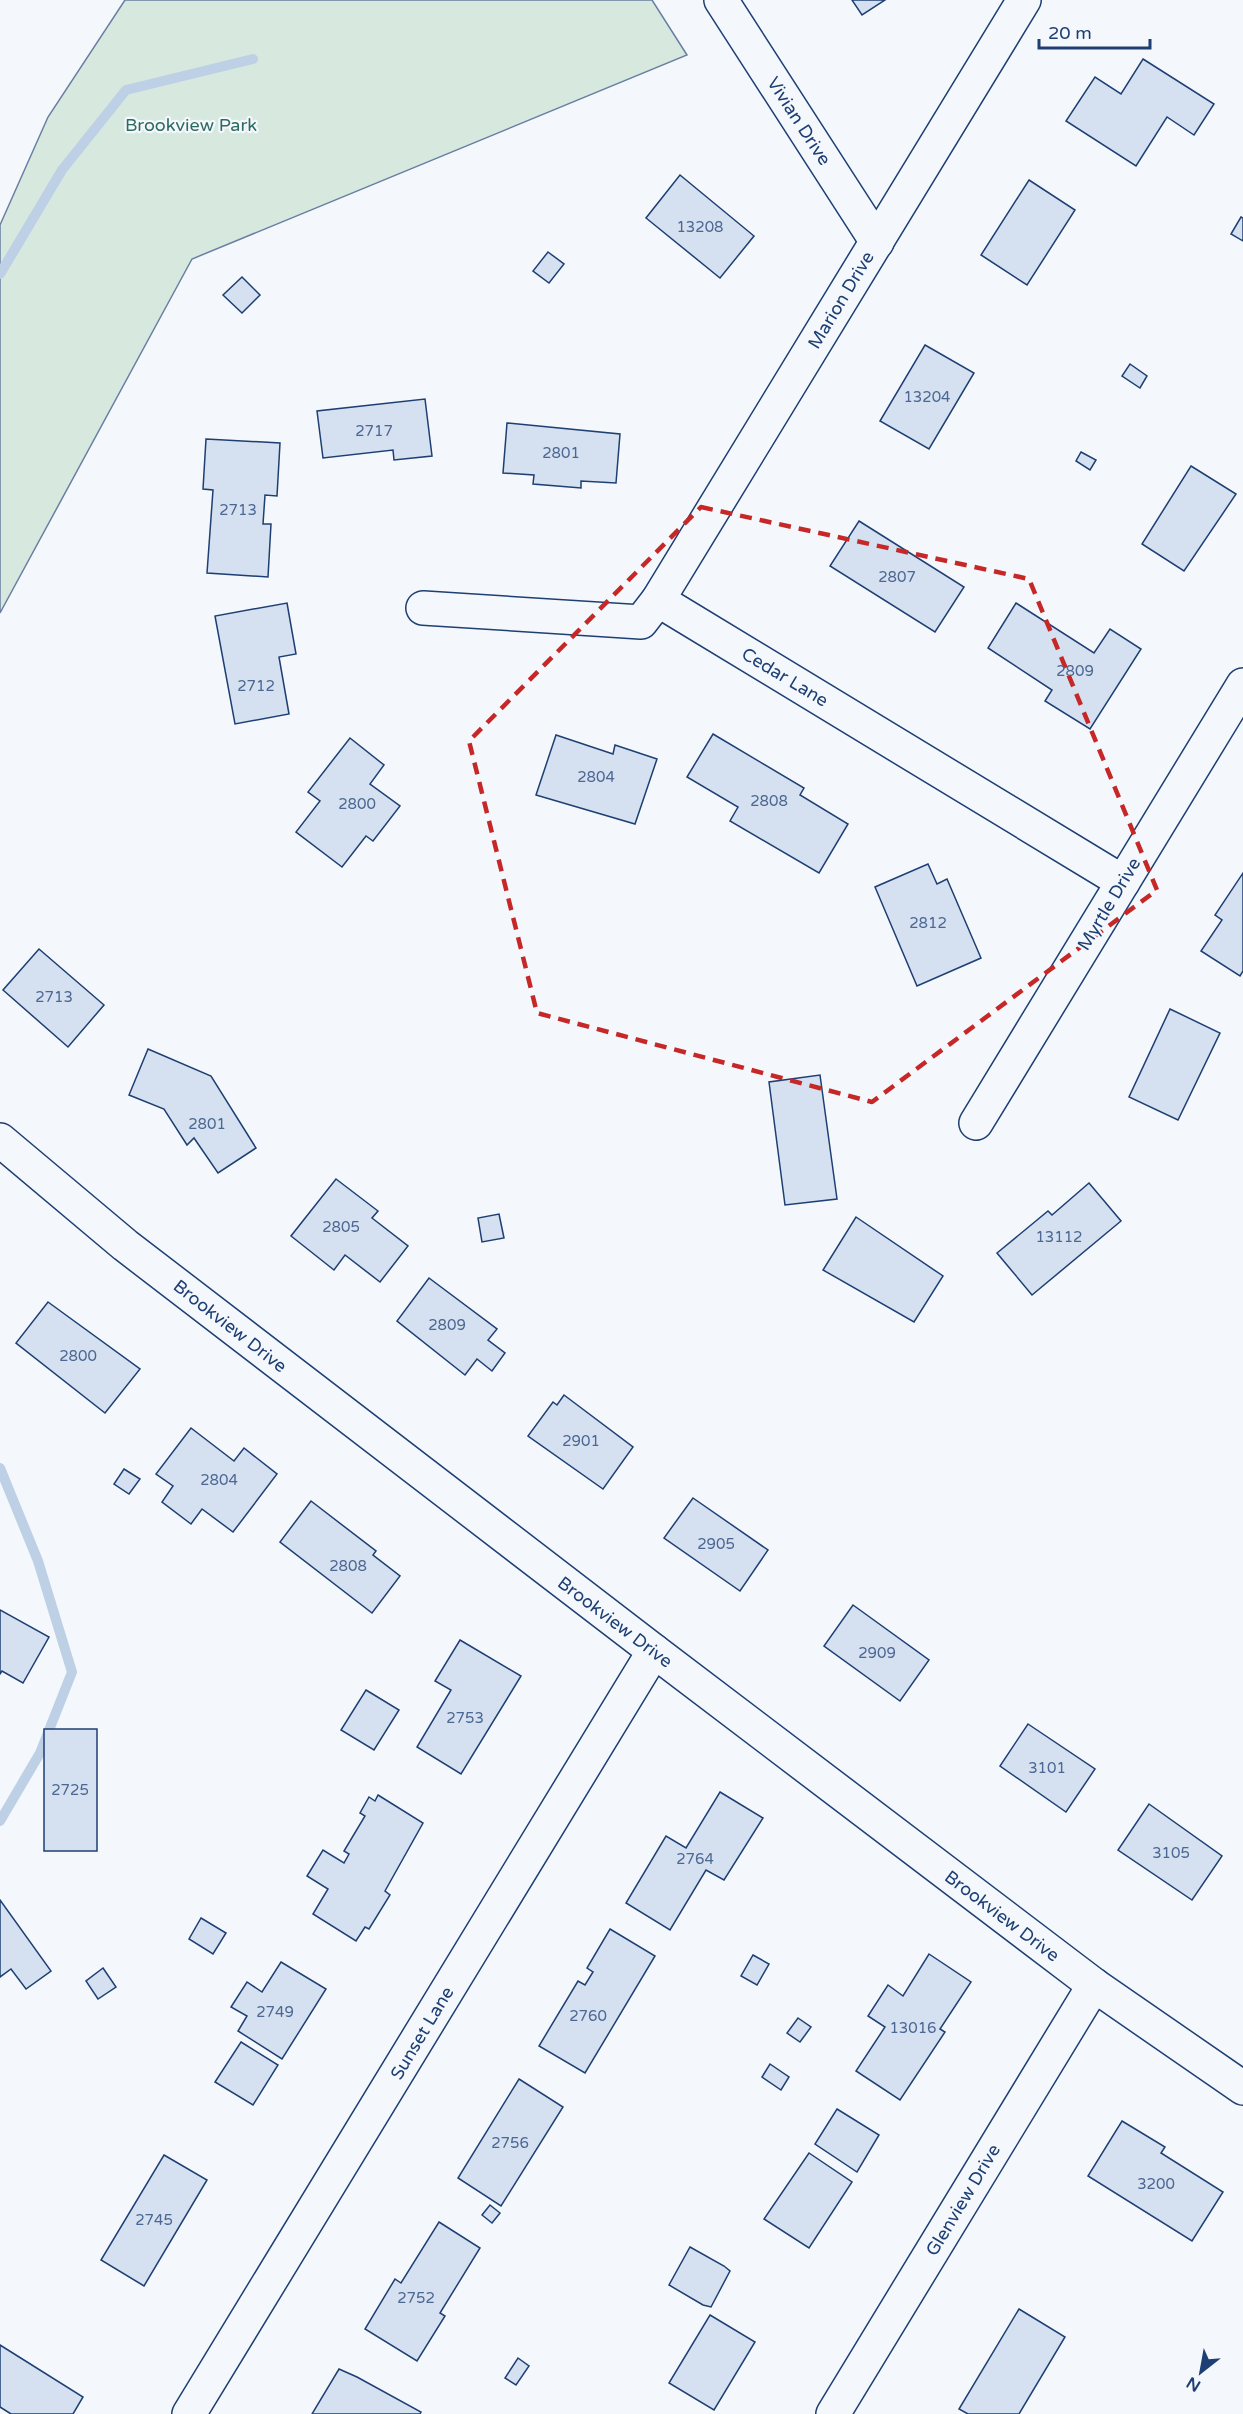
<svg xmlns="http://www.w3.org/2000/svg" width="1243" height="2414" viewBox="0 0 1243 2414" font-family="'Varela Round',sans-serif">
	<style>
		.green { fill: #d7e8df; stroke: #687fa3; stroke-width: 1.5 }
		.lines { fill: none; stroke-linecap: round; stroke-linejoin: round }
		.stream { stroke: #bed0e5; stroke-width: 10 }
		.building { fill: #d5e0f0; stroke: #1d3f73; stroke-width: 1.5 }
		.minor-casing { stroke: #1d3f73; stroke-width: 36 }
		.minor { stroke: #f4f7fb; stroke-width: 33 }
		.marked { fill: none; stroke: #c62828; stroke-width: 4.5; stroke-dasharray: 12 8; stroke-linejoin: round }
		.labels { text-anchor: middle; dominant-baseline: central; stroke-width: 4.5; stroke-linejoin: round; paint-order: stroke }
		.number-label { font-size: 15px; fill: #4b6792 }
		.street-label { font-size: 18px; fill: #1d3f73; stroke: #f4f7fb }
		.park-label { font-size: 18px; fill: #2c6c60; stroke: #f4f7fb }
	</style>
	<rect width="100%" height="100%" fill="#f4f7fb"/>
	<path class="green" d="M 125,0 L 652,0 L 687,55 L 192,259 L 0,613 L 0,225 L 48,117 Z"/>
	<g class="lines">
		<g class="stream">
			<path d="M 0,274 L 62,170 L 126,90 L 253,59"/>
			<path d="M 0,1468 L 38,1561 L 72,1672 L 40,1753 L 0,1821"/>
		</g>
	</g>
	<g class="building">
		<path d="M 852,0 L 885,0 L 862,15 Z"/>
		<path d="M 1143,59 L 1214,104 L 1194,135 L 1167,117 L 1136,166 L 1066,121 L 1095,77 L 1121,94 Z"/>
		<path d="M 680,175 L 754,236 L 720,278 L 646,218 Z"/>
		<path d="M 1029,180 L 1075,210 L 1027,285 L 981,255 Z"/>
		<path d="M 1241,217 L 1243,218 L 1243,241 L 1231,234 Z"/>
		<path d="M 548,252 L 564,264 L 549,283 L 533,271 Z"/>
		<path d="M 242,277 L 260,295 L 242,313 L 223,295 Z"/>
		<path d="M 925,345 L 974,373 L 929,449 L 880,421 Z"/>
		<path d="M 1130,364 L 1147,376 L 1140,388 L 1122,376 Z"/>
		<path d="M 425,399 L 432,456 L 394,460 L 393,450 L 323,458 L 317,411 Z"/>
		<path d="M 507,423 L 620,434 L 616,483 L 581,481 L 581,488 L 533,484 L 534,475 L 503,473 Z"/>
		<path d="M 206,439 L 280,443 L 277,496 L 265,495 L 263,524 L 271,524 L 268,577 L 207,573 L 213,490 L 203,489 Z"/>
		<path d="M 1081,452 L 1096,460 L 1090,470 L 1076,461 Z"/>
		<path d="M 1191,466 L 1236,494 L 1184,571 L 1142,544 Z"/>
		<path d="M 859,521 L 964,587 L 935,632 L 830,566 Z"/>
		<path d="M 287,603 L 296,654 L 279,657 L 289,714 L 235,724 L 215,616 Z"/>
		<path d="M 1016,603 L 1094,653 L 1110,629 L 1141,649 L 1090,729 L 1045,701 L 1052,690 L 988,648 Z"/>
		<path d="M 713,734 L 804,788 L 800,795 L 848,824 L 819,873 L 730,821 L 738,807 L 687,777 Z"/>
		<path d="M 556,735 L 613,754 L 615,745 L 657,759 L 635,824 L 536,795 Z"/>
		<path d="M 350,738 L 384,765 L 370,784 L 400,806 L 373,841 L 366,836 L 342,867 L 296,832 L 320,801 L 308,792 Z"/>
		<path d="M 928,864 L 937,884 L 947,879 L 981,958 L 917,986 L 875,887 Z"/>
		<path d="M 1243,873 L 1243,971 L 1240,976 L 1201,951 L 1222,920 L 1215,915 Z"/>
		<path d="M 39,949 L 104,1005 L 68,1047 L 3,990 Z"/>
		<path d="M 1170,1009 L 1220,1033 L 1178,1120 L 1129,1097 Z"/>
		<path d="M 148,1049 L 211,1076 L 256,1148 L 218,1173 L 194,1138 L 187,1145 L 164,1109 L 129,1095 Z"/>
		<path d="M 820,1075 L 837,1199 L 785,1205 L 769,1082 Z"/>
		<path d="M 336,1179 L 378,1211 L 372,1218 L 408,1246 L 380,1282 L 345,1255 L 334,1270 L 291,1236 Z"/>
		<path d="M 1089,1183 L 1121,1221 L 1032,1295 L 997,1253 L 1048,1211 L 1052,1215 Z"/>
		<path d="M 499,1214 L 504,1238 L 482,1242 L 478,1218 Z"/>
		<path d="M 856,1217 L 943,1276 L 914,1322 L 823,1270 Z"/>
		<path d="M 429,1278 L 497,1329 L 488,1340 L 505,1353 L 492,1371 L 477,1359 L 465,1375 L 397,1321 Z"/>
		<path d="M 48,1302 L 140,1369 L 105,1413 L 16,1343 Z"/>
		<path d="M 564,1395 L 633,1447 L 603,1489 L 528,1436 L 553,1402 L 557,1405 Z"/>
		<path d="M 191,1428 L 234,1461 L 244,1448 L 277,1474 L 233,1532 L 202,1509 L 191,1524 L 162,1502 L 173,1486 L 156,1474 Z"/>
		<path d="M 124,1469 L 140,1479 L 129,1494 L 114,1484 Z"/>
		<path d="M 693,1498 L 768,1550 L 740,1591 L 664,1538 Z"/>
		<path d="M 311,1501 L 376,1551 L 373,1555 L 400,1576 L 372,1613 L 280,1542 Z"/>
		<path d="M 853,1605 L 929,1660 L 900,1701 L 824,1646 Z"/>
		<path d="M 0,1610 L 49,1637 L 23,1683 L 2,1671 L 0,1674 Z"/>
		<path d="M 460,1640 L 521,1676 L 461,1774 L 417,1747 L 451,1690 L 435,1681 Z"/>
		<path d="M 366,1690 L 399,1710 L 374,1750 L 341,1730 Z"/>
		<path d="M 1028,1724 L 1095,1769 L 1066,1812 L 1000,1766 Z"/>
		<rect x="44" y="1729" width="53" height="122"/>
		<path d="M 720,1792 L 763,1818 L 724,1880 L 706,1870 L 670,1930 L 626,1903 L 666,1836 L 686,1848 Z"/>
		<path d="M 378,1795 L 423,1823 L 385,1891 L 390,1895 L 369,1929 L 365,1927 L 356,1941 L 313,1914 L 328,1889 L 307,1876 L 323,1850 L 344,1863 L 349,1854 L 344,1851 L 365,1816 L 360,1813 L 369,1797 L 375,1801 Z"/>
		<path d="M 1149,1804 L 1222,1856 L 1192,1900 L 1118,1850 Z"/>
		<path d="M 0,1900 L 51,1971 L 26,1989 L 11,1969 L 0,1977 Z"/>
		<path d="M 201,1918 L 226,1933 L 213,1954 L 189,1939 Z"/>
		<path d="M 610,1929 L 655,1956 L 585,2073 L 539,2046 L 578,1981 L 585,1985 L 593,1972 L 587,1968 Z"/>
		<path d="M 929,1954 L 971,1982 L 940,2029 L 945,2032 L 900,2100 L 856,2071 L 885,2027 L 868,2016 L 888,1985 L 903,1996 Z"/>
		<path d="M 753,1955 L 769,1964 L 757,1985 L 741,1976 Z"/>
		<path d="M 281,1962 L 326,1989 L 282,2059 L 238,2031 L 247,2016 L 231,2007 L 247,1982 L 262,1992 Z"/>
		<path d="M 103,1968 L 116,1987 L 98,1999 L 86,1981 Z"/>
		<path d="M 798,2018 L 811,2027 L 800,2042 L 787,2033 Z"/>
		<path d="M 241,2042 L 278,2065 L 253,2105 L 215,2082 Z"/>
		<path d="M 770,2064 L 789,2077 L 781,2090 L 762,2077 Z"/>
		<path d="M 519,2079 L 563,2107 L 501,2206 L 458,2178 Z"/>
		<path d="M 837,2109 L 879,2135 L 857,2172 L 815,2144 Z"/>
		<path d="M 1122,2121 L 1165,2147 L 1161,2153 L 1223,2192 L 1192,2241 L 1088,2176 Z"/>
		<path d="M 809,2153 L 852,2182 L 809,2248 L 764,2219 Z"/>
		<path d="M 164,2155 L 207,2180 L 144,2286 L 101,2260 Z"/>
		<path d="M 490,2205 L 500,2213 L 492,2223 L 482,2215 Z"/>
		<path d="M 439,2222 L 480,2248 L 440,2313 L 445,2316 L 417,2361 L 365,2329 L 395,2279 L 401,2283 Z"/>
		<path d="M 690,2247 L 724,2266 L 730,2271 L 711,2307 L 703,2305 L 669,2285 Z"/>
		<path d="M 1019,2309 L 1065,2337 L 1019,2414 L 968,2414 L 959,2409 Z"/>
		<path d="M 710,2315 L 755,2342 L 714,2410 L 669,2383 Z"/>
		<path d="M 0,2345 L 83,2397 L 73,2414 L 11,2414 L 0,2407 Z"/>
		<path d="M 518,2358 L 529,2366 L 516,2385 L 505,2378 Z"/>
		<path d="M 339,2369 L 357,2377 L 421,2412 L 420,2414 L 312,2414 Z"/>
	</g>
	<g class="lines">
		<defs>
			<g id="minor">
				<path d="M 721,0 L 877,242"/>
				<path d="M 658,600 L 1123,882"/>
				<path d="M 423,608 L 641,622 L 658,600 L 1024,0"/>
				<path d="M 976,1123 L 1243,685"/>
				<path d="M 0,1140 L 125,1245 L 654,1651 L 1094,1985 L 1243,2088"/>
				<path d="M 189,2414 L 654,1651"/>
				<path d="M 833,2414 L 1094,1985"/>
			</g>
		</defs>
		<use href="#minor" class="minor-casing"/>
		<use href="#minor" class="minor"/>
	</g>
	<path class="marked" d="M 701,507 L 1029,579 L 1157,890 L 872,1102 L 537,1013 L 469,741 Z"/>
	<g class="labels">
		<g class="number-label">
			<text x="700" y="227">13208</text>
			<text x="927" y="397">13204</text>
			<text x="374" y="431">2717</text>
			<text x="561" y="453">2801</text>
			<text x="238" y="510">2713</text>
			<text x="897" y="577">2807</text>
			<text x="1075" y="671">2809</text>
			<text x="256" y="686">2712</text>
			<text x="596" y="777">2804</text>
			<text x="769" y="801">2808</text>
			<text x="357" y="804">2800</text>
			<text x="928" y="923">2812</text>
			<text x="54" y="997">2713</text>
			<text x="207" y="1124">2801</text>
			<text x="341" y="1227">2805</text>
			<text x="1059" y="1237">13112</text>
			<text x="447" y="1325">2809</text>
			<text x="78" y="1356">2800</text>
			<text x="581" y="1441">2901</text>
			<text x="219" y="1480">2804</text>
			<text x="716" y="1544">2905</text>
			<text x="348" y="1566">2808</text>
			<text x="877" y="1653">2909</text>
			<text x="465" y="1718">2753</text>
			<text x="1047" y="1768">3101</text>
			<text x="70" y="1790">2725</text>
			<text x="1171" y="1853">3105</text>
			<text x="695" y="1859">2764</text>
			<text x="275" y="2012">2749</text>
			<text x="588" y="2016">2760</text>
			<text x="913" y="2028">13016</text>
			<text x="510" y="2143">2756</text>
			<text x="1156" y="2184">3200</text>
			<text x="154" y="2220">2745</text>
			<text x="416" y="2298">2752</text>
		</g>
		<g class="street-label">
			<text transform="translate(799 121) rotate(57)">Vivian Drive</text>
			<text transform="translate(841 300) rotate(-59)">Marion Drive</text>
			<text transform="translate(785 677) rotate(31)">Cedar Lane</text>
			<text transform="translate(1109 904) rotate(-59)">Myrtle Drive</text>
			<text transform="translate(230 1326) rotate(38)">Brookview Drive</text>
			<text transform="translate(615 1622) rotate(37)">Brookview Drive</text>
			<text transform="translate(1002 1916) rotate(37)">Brookview Drive</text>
			<text transform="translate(422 2033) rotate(-59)">Sunset Lane</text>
			<text transform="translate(963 2200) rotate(-59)">Glenview Drive</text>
		</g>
		<g class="park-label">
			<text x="191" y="125">Brookview Park</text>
		</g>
	</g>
	<g transform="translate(1201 2372) rotate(211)" stroke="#f4f7fb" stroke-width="4.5" paint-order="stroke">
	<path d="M0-4.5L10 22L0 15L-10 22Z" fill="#1d3f73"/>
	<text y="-9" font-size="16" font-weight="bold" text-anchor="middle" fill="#1d3f73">N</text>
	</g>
	<path d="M1039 39v9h111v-9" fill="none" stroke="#1d3f73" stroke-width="3"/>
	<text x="1048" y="39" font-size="18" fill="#1d3f73" stroke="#f4f7fb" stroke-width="4.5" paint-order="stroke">20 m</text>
</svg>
